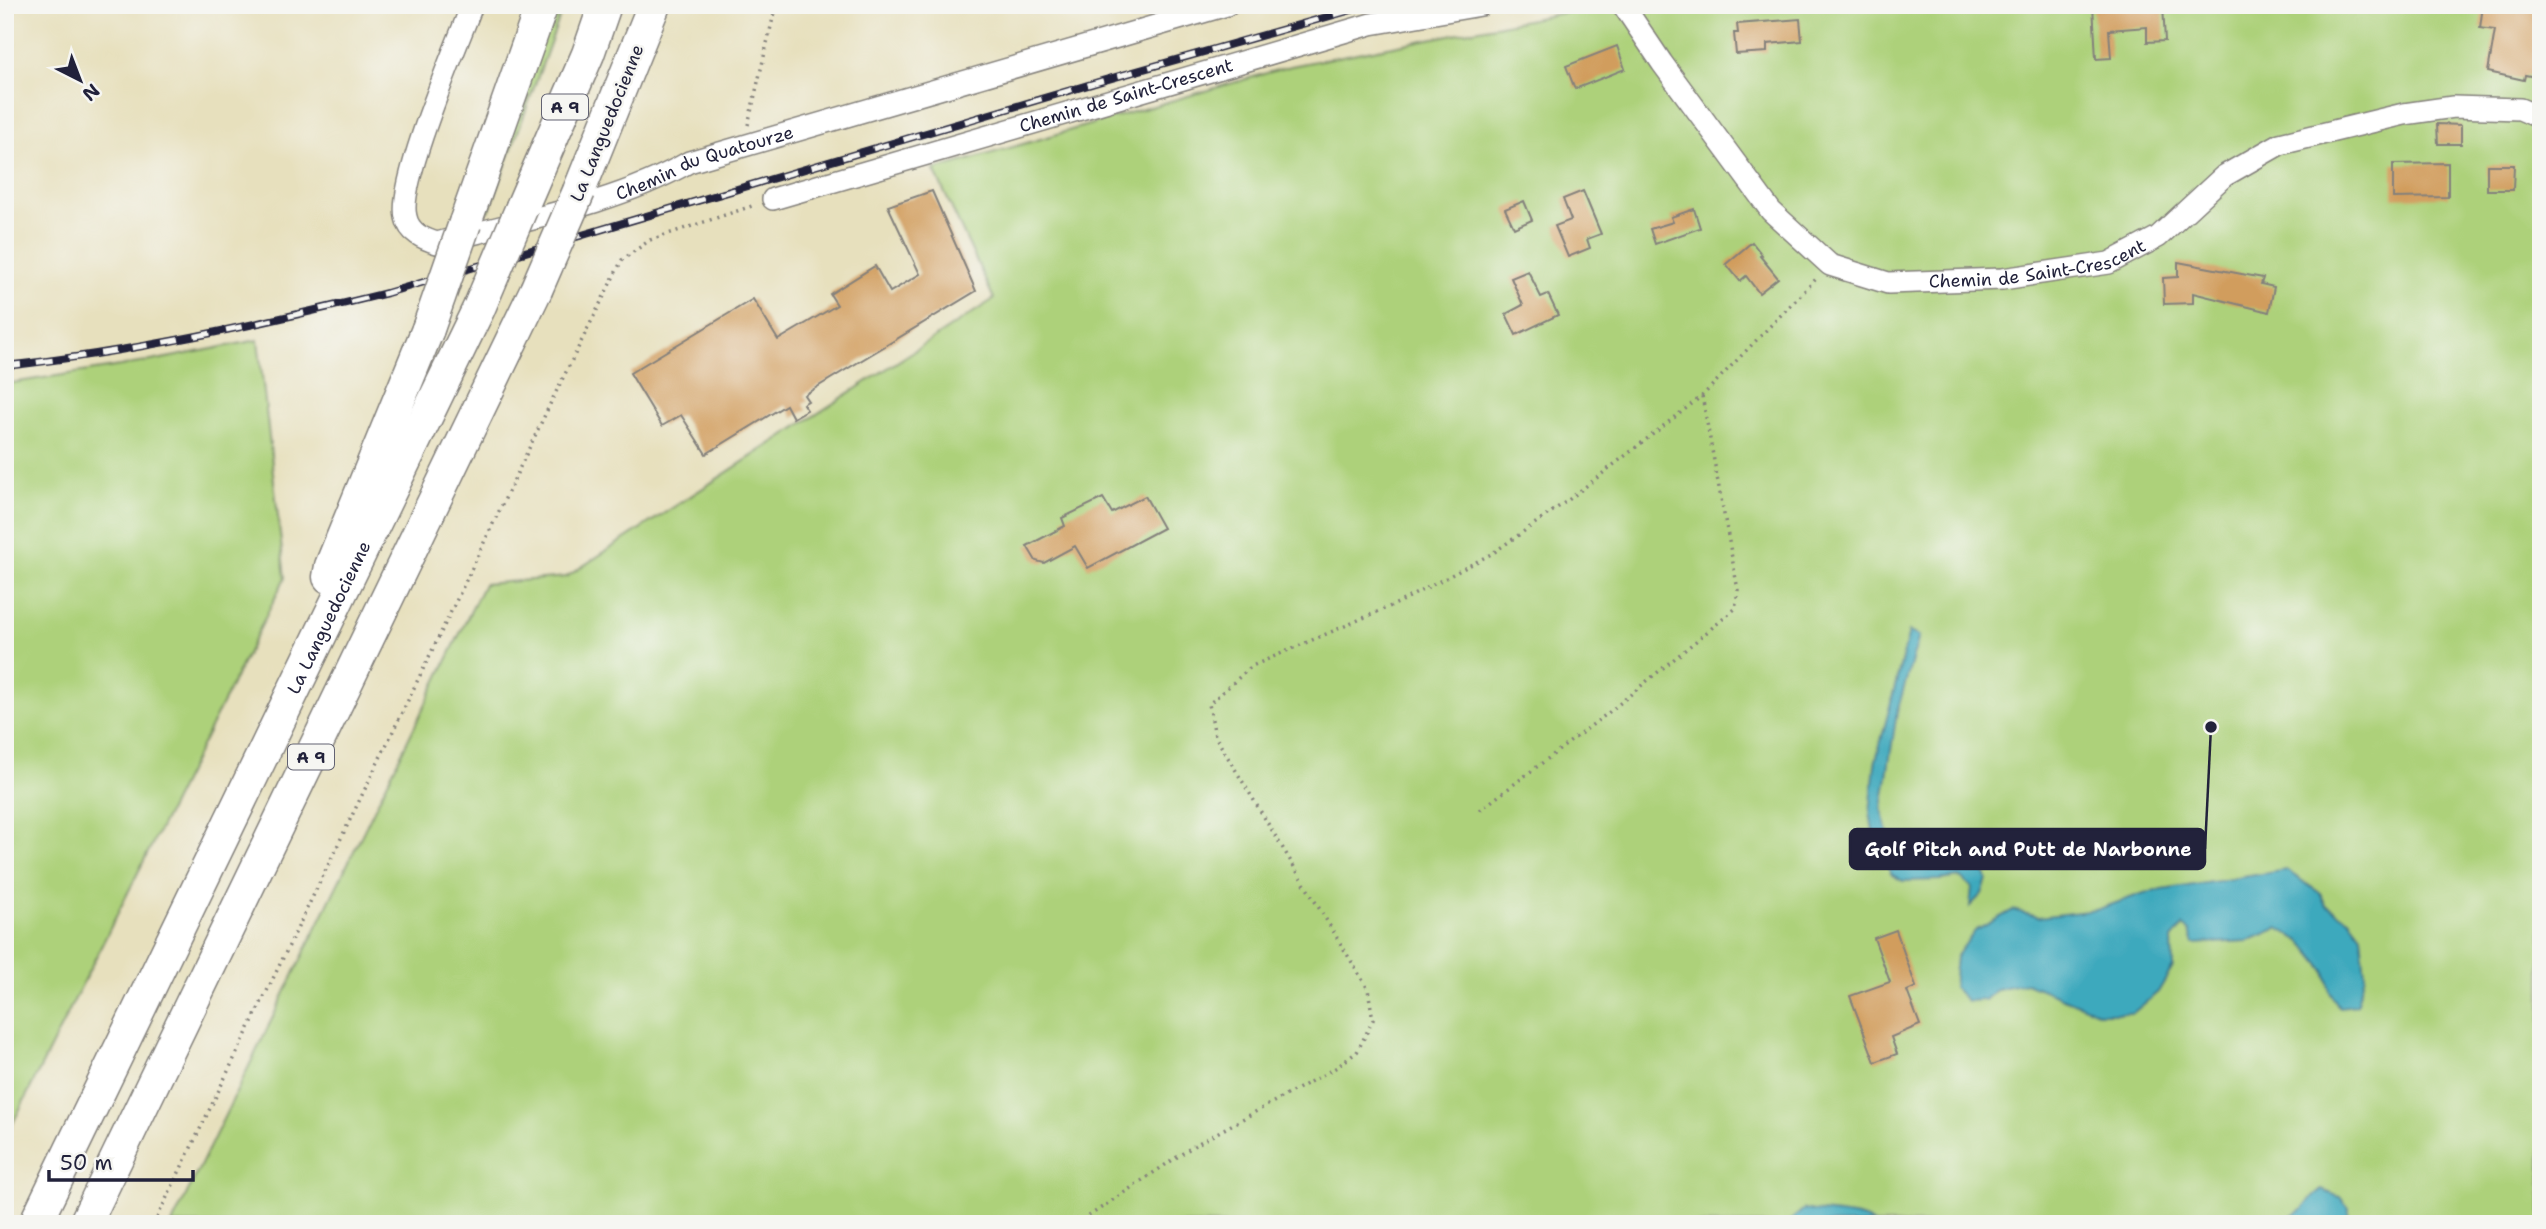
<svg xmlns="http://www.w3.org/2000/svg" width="2546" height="1229" viewBox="0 0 2546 1229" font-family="'Shantell Sans',sans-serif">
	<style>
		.green { fill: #add17a; stroke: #687a5a; stroke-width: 2 }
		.water { fill: #3da9bd; stroke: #30667c; stroke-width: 2 }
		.building { fill: #d19d5d }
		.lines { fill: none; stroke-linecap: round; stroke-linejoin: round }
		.minor-casing { stroke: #84817c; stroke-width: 24 }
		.highway-casing { stroke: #84817c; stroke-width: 35 }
		.path { stroke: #84817c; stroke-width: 3.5; stroke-dasharray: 2 5; stroke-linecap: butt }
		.minor { stroke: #fff; stroke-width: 21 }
		.highway { stroke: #fff; stroke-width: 32 }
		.rail-casing { stroke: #22223b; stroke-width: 8 }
		.rail { stroke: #f6f6f2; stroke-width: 5; stroke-dasharray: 16; stroke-linecap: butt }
		.highway-bridge-casing { stroke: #84817c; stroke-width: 35; stroke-linecap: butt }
		.highway-bridge { stroke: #fff; stroke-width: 32 }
		.labels { text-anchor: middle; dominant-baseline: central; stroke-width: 5; stroke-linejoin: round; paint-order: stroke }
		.shield { fill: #f6f6f2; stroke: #626272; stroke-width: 2 }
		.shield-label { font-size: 16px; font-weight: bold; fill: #22223b }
		.street-label { font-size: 18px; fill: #22223b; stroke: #f6f6f2 }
		.leader { fill: none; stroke: #22223b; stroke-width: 2.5 }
		.callout-dot { fill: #22223b; stroke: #f6f6f2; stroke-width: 2.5 }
		.callout { fill: #22223b; stroke: #22223b; stroke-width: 2.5 }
		.callout-label { font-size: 19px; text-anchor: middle; font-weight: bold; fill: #fff }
	</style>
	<rect width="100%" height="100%" fill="#f6f6f2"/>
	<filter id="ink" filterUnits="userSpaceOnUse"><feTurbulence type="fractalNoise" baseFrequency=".0143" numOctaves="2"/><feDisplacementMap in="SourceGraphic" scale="14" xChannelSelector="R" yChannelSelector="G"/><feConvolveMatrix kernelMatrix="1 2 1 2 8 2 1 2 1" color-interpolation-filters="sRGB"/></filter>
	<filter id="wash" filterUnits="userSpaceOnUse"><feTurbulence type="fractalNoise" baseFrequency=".00686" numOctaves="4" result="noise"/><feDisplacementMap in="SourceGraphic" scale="28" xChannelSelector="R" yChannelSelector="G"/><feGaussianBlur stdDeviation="1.57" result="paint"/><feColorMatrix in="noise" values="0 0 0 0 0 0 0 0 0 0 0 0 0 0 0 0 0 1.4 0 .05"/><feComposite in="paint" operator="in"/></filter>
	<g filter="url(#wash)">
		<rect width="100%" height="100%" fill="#e7e0bd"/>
		<g class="green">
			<path d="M 552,5 L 564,5 L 489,211 L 479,209 Z"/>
			<path d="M 1603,5 L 2541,5 L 2541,1224 L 172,1224 L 484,584 L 566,577 L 994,299 L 934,170 L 1291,66 Z"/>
			<path d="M 258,340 L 285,578 L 5,1139 L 5,384 L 146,362 Z"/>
		</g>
		<g class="water">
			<path d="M 1909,632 L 1919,636 L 1897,712 L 1882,808 L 1892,850 L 1903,865 L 1962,862 L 1981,866 L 1987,879 L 1982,894 L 1970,906 L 1972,887 L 1960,877 L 1940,880 L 1903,881 L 1892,875 L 1875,844 L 1870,812 L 1875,764 Z"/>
			<path d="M 2286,870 L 2320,893 L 2326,905 L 2349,919 L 2361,935 L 2365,975 L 2356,1005 L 2339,1007 L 2330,992 L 2325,971 L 2302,942 L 2278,928 L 2248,941 L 2194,944 L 2190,931 L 2183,926 L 2172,939 L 2173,967 L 2158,992 L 2133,1013 L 2100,1013 L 2026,983 L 1996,989 L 1985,1000 L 1967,1001 L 1953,987 L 1956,957 L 1975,931 L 2013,910 L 2038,917 L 2096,910 L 2144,893 Z"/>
			<path d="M 2322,1190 L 2340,1197 L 2349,1208 L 2348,1224 L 2240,1224 L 2241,1221 C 2262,1223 2285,1224 2302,1210 C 2310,1203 2311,1194 2322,1190 Z"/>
			<path d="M 1804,1209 C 1825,1215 1859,1212 1874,1224 L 1786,1224 Z"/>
		</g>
		<g id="blocks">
			<g class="building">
				<path d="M 2093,5 L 2163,5 L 2165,41 L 2147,42 L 2147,27 L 2109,30 L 2111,58 L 2096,59 Z"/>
				<path d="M 2483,5 L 2541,5 L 2541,78 L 2525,75 L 2524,80 L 2488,72 L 2495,30 L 2480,28 Z"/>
				<path d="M 1800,19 L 1802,41 L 1767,44 L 1767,52 L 1736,54 L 1734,33 L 1738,33 L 1737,24 Z"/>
				<path d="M 1617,46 L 1625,69 L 1575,89 L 1566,66 Z"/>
				<path d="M 2437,124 L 2461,125 L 2461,144 L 2438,144 Z"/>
				<path d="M 2448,163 L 2448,197 L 2393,198 L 2393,164 Z"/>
				<path d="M 2487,165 L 2514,165 L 2513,190 L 2487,190 Z"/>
				<path d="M 932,191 L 976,291 L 804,395 L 808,401 L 803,404 L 807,410 L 793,418 L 786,405 L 706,454 L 681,415 L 662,426 L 630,373 L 753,299 L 778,340 L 837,305 L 830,294 L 875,266 L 890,292 L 920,274 L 888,206 Z"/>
				<path d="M 1583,191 L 1601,234 L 1587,239 L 1590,248 L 1568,257 L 1555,226 L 1571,220 L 1563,199 Z"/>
				<path d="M 1524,201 L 1532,220 L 1514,228 L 1505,209 Z"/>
				<path d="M 1694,209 L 1700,228 L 1655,244 L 1650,229 L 1673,222 L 1671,217 Z"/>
				<path d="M 1752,242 L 1762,255 L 1760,256 L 1778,278 L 1759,293 L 1746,276 L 1740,281 L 1726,264 Z"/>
				<path d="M 2178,262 L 2263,278 L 2261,284 L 2274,287 L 2269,312 L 2193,293 L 2193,303 L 2164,304 L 2163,278 L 2178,277 Z"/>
				<path d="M 1528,271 L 1541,297 L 1548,294 L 1558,315 L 1516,335 L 1506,314 L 1523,305 L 1511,278 Z"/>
				<path d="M 1145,496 L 1163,528 L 1088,568 L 1075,546 L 1044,563 L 1036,561 L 1027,546 L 1065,526 L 1062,518 L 1103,498 L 1112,513 Z"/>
				<path d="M 1896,930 L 1916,987 L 1907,991 L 1920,1025 L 1891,1037 L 1897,1054 L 1875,1062 L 1850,996 L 1890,982 L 1874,938 Z"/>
			</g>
		</g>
	</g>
	<g filter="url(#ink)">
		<use href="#blocks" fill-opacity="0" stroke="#84817c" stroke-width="2"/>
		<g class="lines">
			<defs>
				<g id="minor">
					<path id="s1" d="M 472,5 C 457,45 397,184 406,217 C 409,233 424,239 437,243 C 519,221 617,204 689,162 L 1227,5"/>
					<path id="s2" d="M 1623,5 L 1662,63 L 1771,211 L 1830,265 L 1888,283 L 2002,279 L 2109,263 L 2158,237 L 2224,176 L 2280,144 L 2404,114 L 2453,107 L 2520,109 L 2541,118"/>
					<path id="s3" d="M 773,199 L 1371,24 L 1481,5"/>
				</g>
				<g id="highway">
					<path d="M 579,191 L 654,5"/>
					<path d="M 522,207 L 588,54 L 605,5"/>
					<path d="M 465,223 L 542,5"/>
					<path d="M 329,577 L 331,566 L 428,329"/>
					<path id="s4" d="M 35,1224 L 479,308"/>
					<path d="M 85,1224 L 536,290"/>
				</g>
			</defs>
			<use href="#minor" class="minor-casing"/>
			<use href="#highway" class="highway-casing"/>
			<g class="path">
				<path d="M 748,125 L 776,5"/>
				<path d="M 1480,810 L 1608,713 L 1735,609 L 1738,590 L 1702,396"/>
				<path d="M 154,1224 L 460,593 L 553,398 L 622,260 L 650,240 L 755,205"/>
				<path d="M 1077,1224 L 1195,1145 L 1337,1067 L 1357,1052 L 1373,1020 L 1368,989 L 1215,736 L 1209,704 L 1252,666 L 1398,603 L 1493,553 L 1567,501 L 1702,396 L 1816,279"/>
			</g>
			<use href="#minor" class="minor"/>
			<use href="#highway" class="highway"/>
			<defs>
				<path id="rail" d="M 5,366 C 134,352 261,324 387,293 L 1105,80 L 1369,5"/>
			</defs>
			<use href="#rail" class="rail-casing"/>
			<use href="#rail" class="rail"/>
			<defs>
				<g id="highway-bridge">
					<path d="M 536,290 L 579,191"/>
					<path d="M 479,308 L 522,207"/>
					<path d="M 428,329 L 465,223"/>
				</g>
			</defs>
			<use href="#highway-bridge" class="highway-bridge-casing"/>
			<use href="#highway-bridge" class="highway-bridge"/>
		</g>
	</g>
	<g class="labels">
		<g class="shield">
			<rect x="542" y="94.5" width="46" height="25" rx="5"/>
			<rect x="288" y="744.5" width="46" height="25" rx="5"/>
		</g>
		<g class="shield-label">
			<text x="565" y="107">A 9</text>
			<text x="311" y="757">A 9</text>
		</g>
		<g class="street-label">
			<text stroke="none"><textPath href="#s3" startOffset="368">Chemin de Saint-Crescent</textPath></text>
			<text transform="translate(607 123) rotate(-68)">La Languedocienne</text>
			<text stroke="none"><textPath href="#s1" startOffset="546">Chemin du Quatourze</textPath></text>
			<text stroke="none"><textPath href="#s2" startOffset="546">Chemin de Saint-Crescent</textPath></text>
			<text stroke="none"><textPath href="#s4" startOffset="674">La Languedocienne</textPath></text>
		</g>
	</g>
	<path class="leader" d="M2211 727L2205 849"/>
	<circle class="callout-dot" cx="2211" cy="727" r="7"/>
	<rect class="callout" x="1850" y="829" width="355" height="40" rx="7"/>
	<g class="callout-label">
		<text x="2028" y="856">Golf Pitch and Putt de Narbonne</text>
	</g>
	<rect width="2546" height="1229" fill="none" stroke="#f6f6f2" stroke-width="28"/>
	<g transform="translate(80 80) rotate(138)" stroke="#f6f6f2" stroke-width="5" paint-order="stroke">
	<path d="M0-5L12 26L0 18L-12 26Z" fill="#22223b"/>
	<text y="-10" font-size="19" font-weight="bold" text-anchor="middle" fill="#22223b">N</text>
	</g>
	<path d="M49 1170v10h144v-10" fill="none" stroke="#22223b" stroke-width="3.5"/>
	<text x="60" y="1170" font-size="21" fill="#22223b" stroke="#f6f6f2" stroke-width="5" paint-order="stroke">50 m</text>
</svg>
